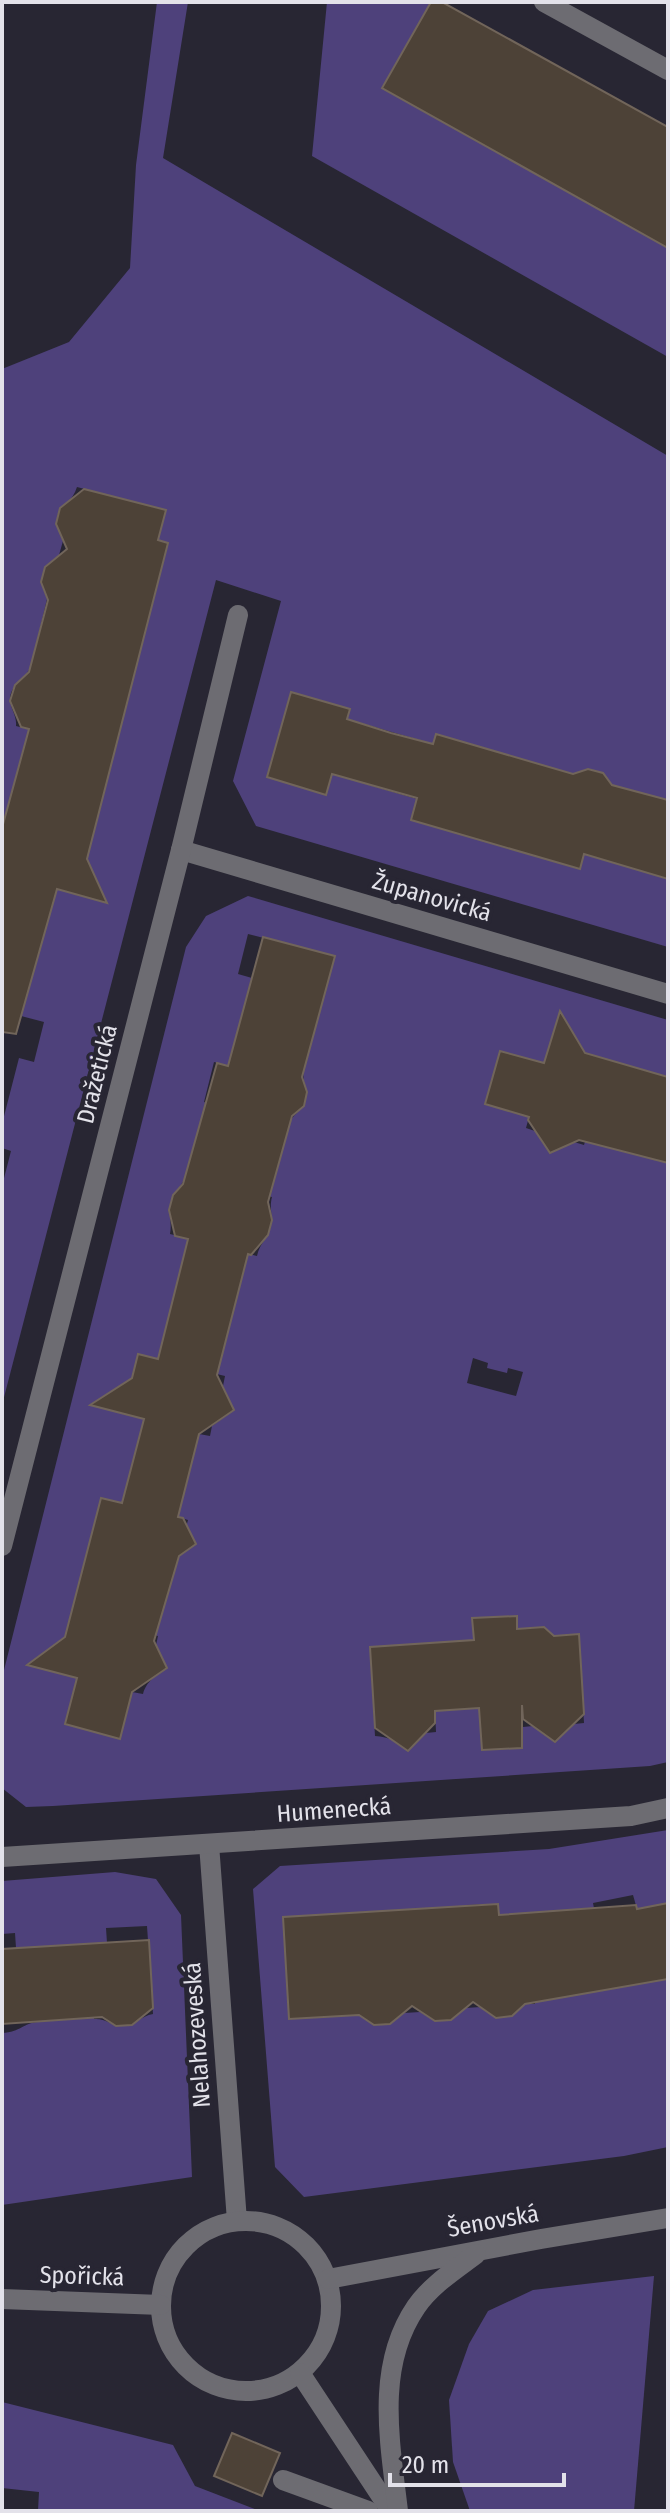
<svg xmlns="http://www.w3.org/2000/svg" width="670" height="2513" viewBox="0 0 670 2513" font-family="'Fira Sans Condensed',sans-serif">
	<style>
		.green { fill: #4e417b; fill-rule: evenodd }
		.building { fill: #4d4237; stroke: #71655a; stroke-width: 2 }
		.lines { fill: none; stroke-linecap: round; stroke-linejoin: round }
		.minor { stroke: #6d6c72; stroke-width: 20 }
		.labels { text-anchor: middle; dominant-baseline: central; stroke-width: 8; stroke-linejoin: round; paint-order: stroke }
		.street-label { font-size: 24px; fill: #e3e2ea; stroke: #282633 }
	</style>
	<rect width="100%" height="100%" fill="#282633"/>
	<g class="green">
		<path d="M 157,2 L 188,2 L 163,158 L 668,456 L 668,818 L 565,771 L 539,857 L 579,869 L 583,854 L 668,879 L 668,947 L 256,826 L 233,781 L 281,601 L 216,580 L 2,1405 L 2,1186 L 11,1151 L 2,1148 L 2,1124 L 19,1058 L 34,1062 L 44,1022 L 2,1011 L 57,889 L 77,894 L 2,825 L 2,369 L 69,342 L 130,268 L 136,165 ZM 77,487 L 165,510 L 158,540 L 168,543 L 145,632 L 135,630 L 138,661 L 114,752 L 16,726 C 17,716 11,710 10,700 C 10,684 26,679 31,666 L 47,599 L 41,582 L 45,567 L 59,555 L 63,541 C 47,503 68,514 77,487 ZM 292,692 L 350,709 L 347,719 L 433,744 L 436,735 L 411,820 L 417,799 L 332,774 L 325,794 L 267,777 Z"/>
		<path d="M 327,2 L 431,2 L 383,88 L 668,247 L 668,357 L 312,156 Z"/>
		<path d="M 248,896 L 668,1020 L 668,1106 L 654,1159 L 668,1163 L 668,1762 L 650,1766 L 53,1806 L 26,1807 L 2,1788 L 2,1678 L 186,947 L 206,916 ZM 248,934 L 335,956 L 320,1012 L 290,1065 L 304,1068 C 301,1081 309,1090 304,1102 C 301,1112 292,1114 289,1125 L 204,1102 L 214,1062 L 228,1066 L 252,978 L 238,974 ZM 568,1039 L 579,1042 L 585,1053 L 609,1060 L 584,1145 L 574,1142 L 559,1149 L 545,1145 L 535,1131 L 526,1128 L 529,1117 L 485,1104 L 500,1051 L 544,1063 ZM 186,1175 L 272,1197 C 269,1208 273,1215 271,1225 C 269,1237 259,1244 257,1256 L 170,1234 C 172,1224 169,1216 170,1206 C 172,1194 182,1187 186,1175 ZM 138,1355 L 225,1376 L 223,1386 L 230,1402 L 226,1416 L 212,1426 L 210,1436 L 199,1434 L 178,1517 L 188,1520 L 172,1579 L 86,1557 L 101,1498 L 122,1503 L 144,1419 L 123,1414 ZM 473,1358 L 488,1363 L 487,1368 L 507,1373 L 508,1368 L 523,1372 L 516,1396 L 467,1383 ZM 72,1613 L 158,1636 L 156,1645 L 163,1660 C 157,1679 147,1679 143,1694 L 132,1692 L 120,1739 L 65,1724 L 77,1678 L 52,1655 L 55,1644 L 65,1637 ZM 516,1616 L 518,1638 L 544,1627 L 554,1636 L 579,1634 L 584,1723 L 574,1724 L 562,1735 L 546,1736 L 533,1726 L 523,1727 L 522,1705 L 435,1711 L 436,1732 L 426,1733 L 414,1745 C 399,1745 389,1736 375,1736 L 370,1647 L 430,1643 L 475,1652 L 473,1618 Z"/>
		<path d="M 668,1830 L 668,1903 L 637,1909 L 633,1895 L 593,1903 L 609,1989 L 667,1979 L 668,1964 L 668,2147 L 624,2156 L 304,2197 L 275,2167 L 253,1889 L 280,1866 L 549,1849 ZM 498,1904 L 499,1915 L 529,1913 L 535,2004 L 525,2004 L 512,2016 L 481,2007 L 465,2008 L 451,2020 L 435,2021 L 420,2012 L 404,2013 L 390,2024 L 374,2025 L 359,2015 L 289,2019 L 283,1917 L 375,1911 L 377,1921 C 416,1906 427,1905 467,1917 L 467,1905 Z"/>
		<path d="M 115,1872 L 156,1879 L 181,1915 L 192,2177 L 2,2205 L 2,2033 C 21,2032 23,2023 38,2022 L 37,2006 L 93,2003 L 94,2019 C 105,2018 111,2025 121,2026 C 134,2026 141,2016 153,2014 L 147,1926 L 106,1928 L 107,1943 L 16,1948 L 15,1933 L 2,1934 L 2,1881 Z"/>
		<path d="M 654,2276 L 634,2511 L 470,2511 L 453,2462 L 449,2400 L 469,2344 L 488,2311 L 533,2290 Z"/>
		<path d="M 2,2402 L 173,2445 L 195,2486 L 260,2511 L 38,2511 L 39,2492 L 2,2488 Z"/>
	</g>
	<g class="building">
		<path d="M 431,2 L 442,2 L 668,127 L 668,248 L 382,88 Z"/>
		<path d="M 84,489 L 166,510 L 158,540 L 168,543 L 87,859 L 107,903 L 57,889 L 16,1034 L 2,1032 L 2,828 L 29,729 L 21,727 L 10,701 L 15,685 L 29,672 L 48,600 L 41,582 L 45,567 L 67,549 L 56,524 L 60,508 Z"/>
		<path d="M 291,692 L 350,709 L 347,719 L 391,733 L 433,744 L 436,734 L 573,774 L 588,769 L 603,773 L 612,785 L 668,800 L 668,879 L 584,854 L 580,869 L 411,820 L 417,798 L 332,774 L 326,795 L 267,777 Z"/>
		<path d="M 263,937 L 335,956 L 302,1077 L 307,1092 L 304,1106 L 292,1116 L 268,1202 L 272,1220 L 268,1235 L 251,1255 L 248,1254 L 217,1375 L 234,1410 L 199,1434 L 178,1517 L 183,1518 L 196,1544 L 179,1556 L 154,1641 L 167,1668 L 132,1692 L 120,1739 L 65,1724 L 77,1678 L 27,1665 L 65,1637 L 101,1498 L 122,1503 L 144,1419 L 90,1405 L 132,1378 L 138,1354 L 158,1359 L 188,1239 L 175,1236 L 169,1210 L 173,1195 L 183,1184 L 217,1063 L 228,1066 Z"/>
		<path d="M 560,1011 L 585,1053 L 668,1077 L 668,1163 L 579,1140 L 550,1153 L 528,1120 L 529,1117 L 485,1104 L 500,1051 L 544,1063 Z"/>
		<path d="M 517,1616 L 517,1629 L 544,1627 L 554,1636 L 579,1634 L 584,1714 L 555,1742 L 523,1719 L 522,1705 L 522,1748 L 482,1750 L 479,1708 L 435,1711 L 435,1723 L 408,1751 L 375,1728 L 370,1647 L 474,1640 L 472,1618 Z"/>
		<path d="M 668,1903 L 668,1979 L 525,2004 L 512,2016 L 496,2018 L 473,2002 L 451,2020 L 435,2021 L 412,2006 L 390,2024 L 374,2025 L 359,2015 L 289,2019 L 283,1917 L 498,1904 L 499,1915 L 636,1905 L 637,1909 Z"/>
		<path d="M 149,1940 L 153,2008 L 132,2025 L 116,2026 L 102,2017 L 2,2024 L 2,1949 Z"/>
		<path d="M 232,2433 L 280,2453 L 262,2496 L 214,2476 Z"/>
	</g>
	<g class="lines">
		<g class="minor">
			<path d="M 544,2 L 668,70"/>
			<path d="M 181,850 L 668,994"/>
			<path d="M 2,1546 L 181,850 L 238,615"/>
			<path d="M 209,1844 L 237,2221"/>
			<path d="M 2,1857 L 631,1816 L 668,1808"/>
			<circle cx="246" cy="2306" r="85"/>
			<path d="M 328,2279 L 541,2239 L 668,2218"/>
			<path d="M 2,2299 L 161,2305"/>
			<path d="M 300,2373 L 391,2511"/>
			<path d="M 283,2480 L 368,2511"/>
			<path d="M 398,2511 C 390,2442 375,2367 416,2307 C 431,2285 455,2270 476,2254"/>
		</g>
	</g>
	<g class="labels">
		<g class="street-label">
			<text transform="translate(432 897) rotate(16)">Županovická</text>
			<text transform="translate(97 1074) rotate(-76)">Dražetická</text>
			<text transform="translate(334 1810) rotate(-4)">Humenecká</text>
			<text transform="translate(197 2035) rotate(-94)">Nelahozeveská</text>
			<text transform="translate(493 2221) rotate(-10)">Šenovská</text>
			<text transform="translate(82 2276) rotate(2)">Spořická</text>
		</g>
	</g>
	<rect width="670" height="2513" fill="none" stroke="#e3e2ea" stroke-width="8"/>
	<path d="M390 2473v12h174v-12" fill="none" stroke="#e3e2ea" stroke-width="4"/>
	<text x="402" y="2473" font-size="24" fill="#e3e2ea" stroke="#282633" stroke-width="6" paint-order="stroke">20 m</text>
</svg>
